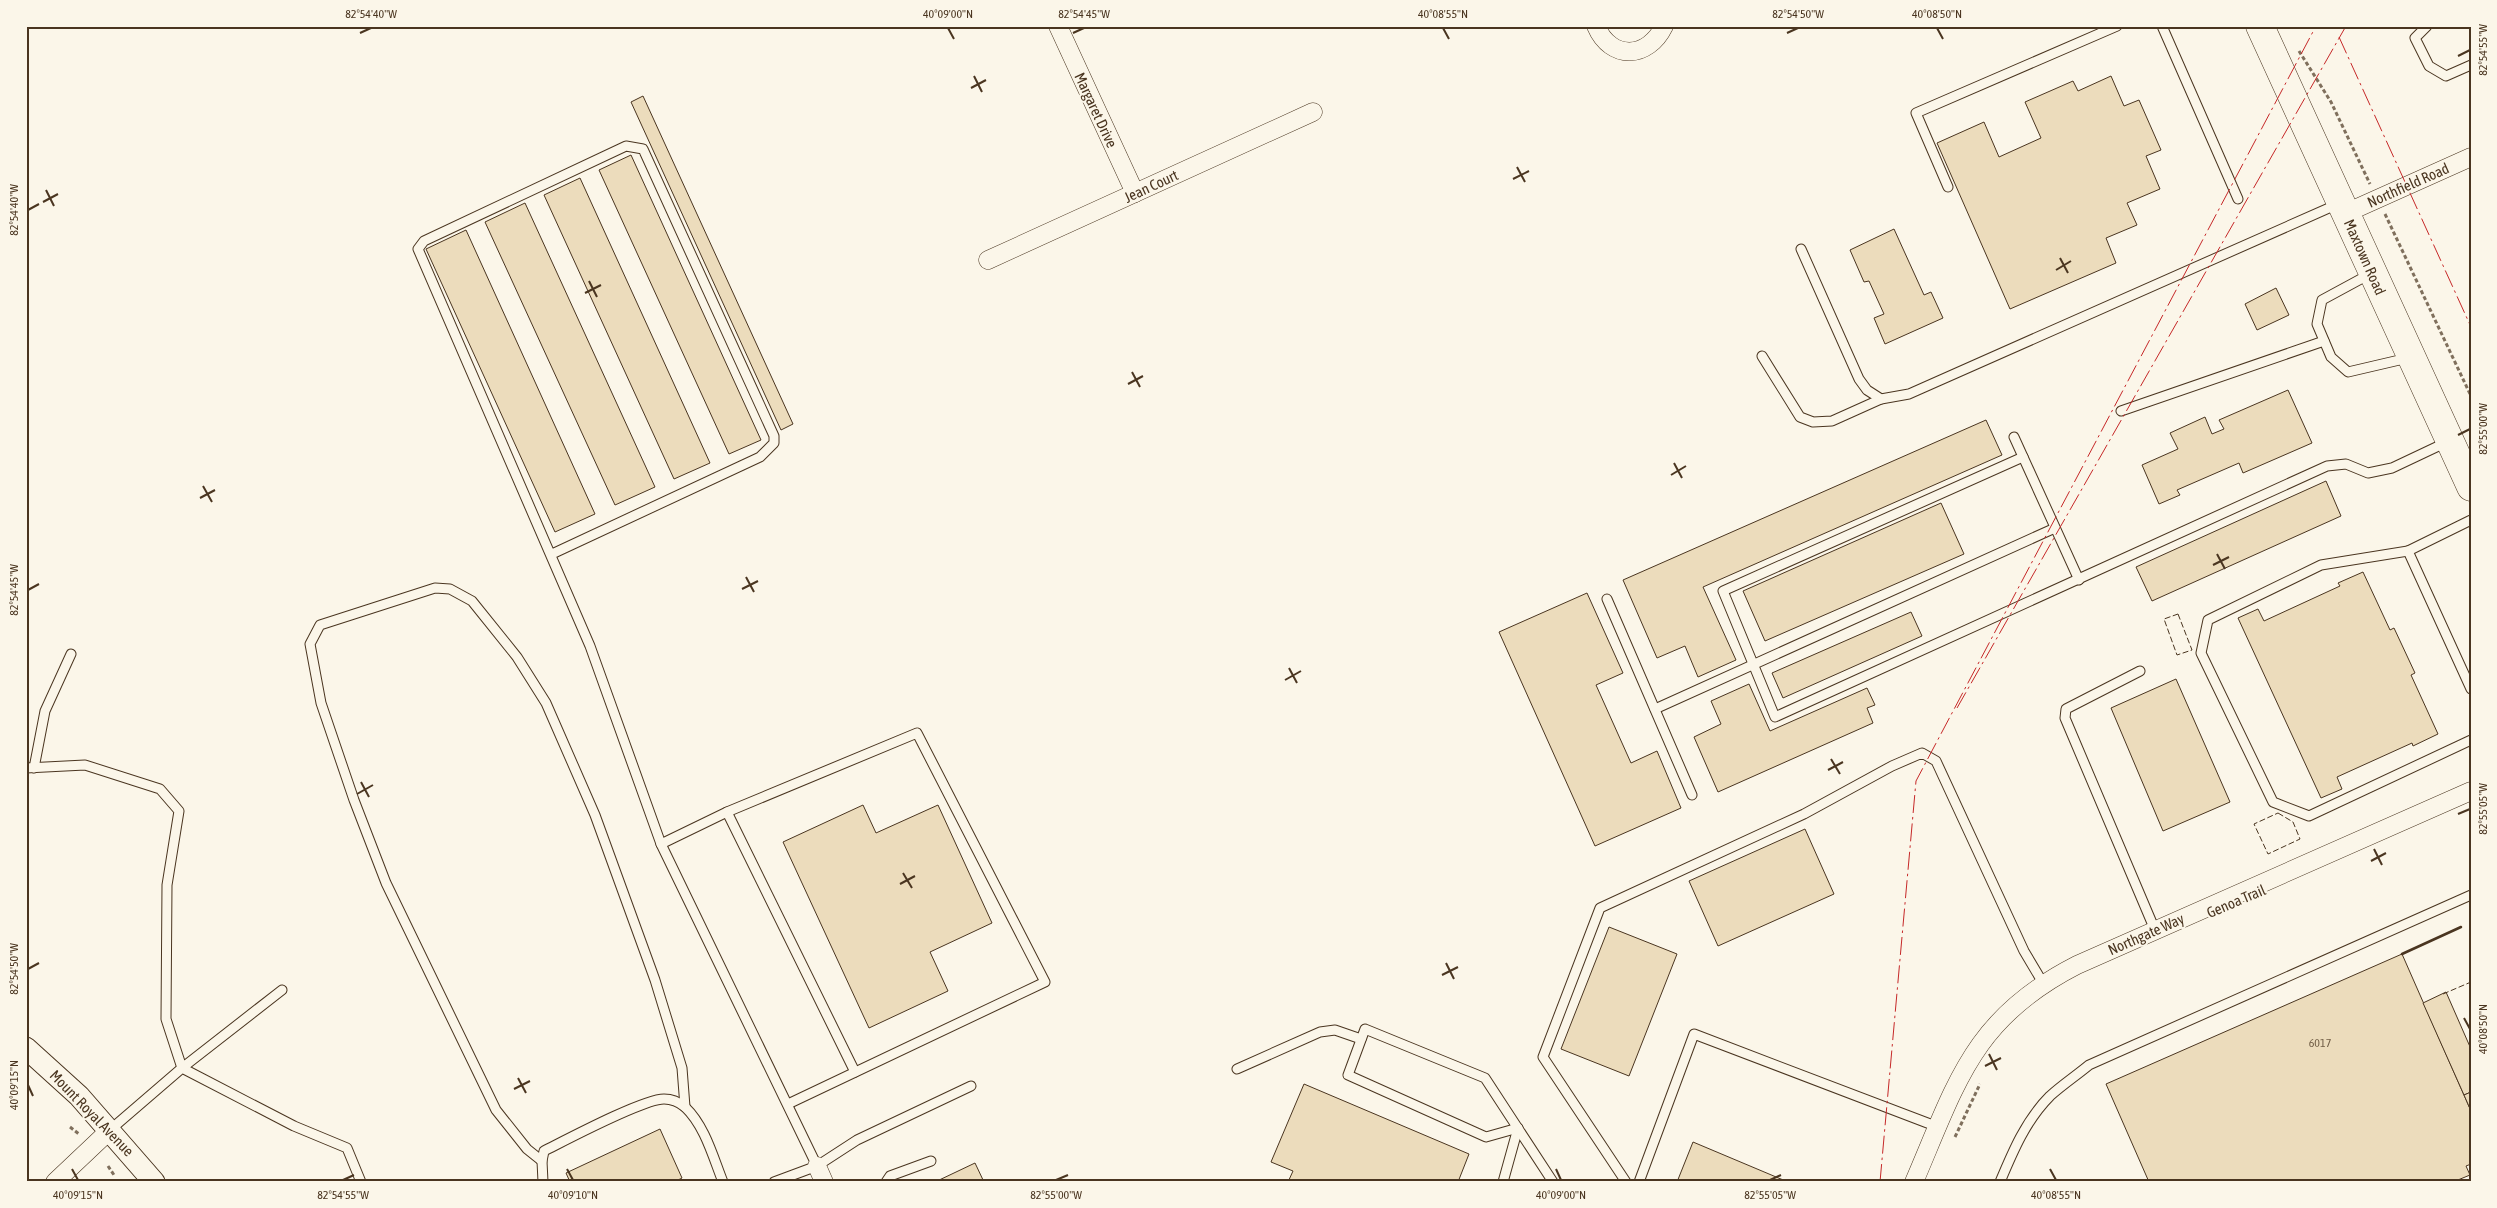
<svg xmlns="http://www.w3.org/2000/svg" width="2497" height="1208" viewBox="0 0 2497 1208" font-family="'Asap Condensed',sans-serif">
	<style>
		.building { fill: #ecdcbc; stroke: #4a3520 }
		.lines { fill: none; stroke-linecap: round; stroke-linejoin: round }
		.service-casing { stroke: #4a3520; stroke-width: 11 }
		.minor-casing { stroke: #4a3520; stroke-width: 19 }
		.tertiary-casing { stroke: #4a3520; stroke-width: 23 }
		.primary-casing { stroke: #4a3520; stroke-width: 29 }
		.path { stroke: #7f6f5c; stroke-width: 3; stroke-dasharray: 4 2.5; stroke-linecap: butt }
		.service { stroke: #fbf6e9; stroke-width: 9 }
		.minor { stroke: #fbf6e9; stroke-width: 18 }
		.tertiary { stroke: #fbf6e9; stroke-width: 21 }
		.primary { stroke: #fbf6e9; stroke-width: 28 }
		.fence { stroke: #4a3520; stroke-width: 1; stroke-dasharray: 6 2.5; stroke-linecap: butt }
		.wall { stroke: #4a3520; stroke-width: 2.5 }
		.power { stroke: #c62828; stroke-width: 1; stroke-dasharray: 18 4 2.5 4; stroke-linecap: butt }
		.ticks { fill: none; stroke: #4a3520; stroke-width: 2 }
		.labels { text-anchor: middle; dominant-baseline: central; stroke-width: 4; stroke-linejoin: round; paint-order: stroke }
		.number-label { font-size: 12px; fill: #725f47 }
		.street-label { font-size: 15px; fill: #4a3520; stroke: #fbf6e9 }
		.neatline { fill: none; stroke: #4a3520; stroke-width: 2 }
		.ticks-label { font-size: 12px; text-anchor: middle; fill: #4a3520 }
	</style>
	<rect width="100%" height="100%" fill="#fbf6e9"/>
	<g class="building">
		<path d="M 2111,76 L 2124,106 L 2139,100 L 2161,150 L 2146,156 L 2160,189 L 2127,203 L 2137,225 L 2106,238 L 2116,263 L 2010,309 L 1937,143 L 1984,122 L 1999,157 L 2041,138 L 2025,102 L 2073,81 L 2078,91 Z"/>
		<path d="M 643,96 L 793,424 L 781,430 L 631,102 Z"/>
		<path d="M 631,155 L 761,440 L 729,454 L 599,170 Z"/>
		<path d="M 580,178 L 710,463 L 674,479 L 544,195 Z"/>
		<path d="M 525,203 L 655,487 L 615,505 L 485,222 Z"/>
		<path d="M 1894,229 L 1924,295 L 1931,292 L 1943,318 L 1885,344 L 1874,318 L 1884,314 L 1869,281 L 1864,282 L 1850,250 Z"/>
		<path d="M 466,230 L 595,514 L 555,532 L 426,249 Z"/>
		<path d="M 2276,288 L 2289,315 L 2257,330 L 2245,304 Z"/>
		<path d="M 2288,390 L 2312,443 L 2243,473 L 2239,463 L 2177,490 L 2180,495 L 2159,504 L 2142,465 L 2178,449 L 2170,433 L 2205,417 L 2212,434 L 2224,429 L 2219,420 Z"/>
		<path d="M 1986,420 L 2002,455 L 1703,587 L 1736,660 L 1698,677 L 1685,646 L 1657,658 L 1623,580 Z"/>
		<path d="M 2326,481 L 2341,516 L 2152,601 L 2136,567 Z"/>
		<path d="M 1941,503 L 1964,554 L 1765,641 L 1743,591 Z"/>
		<path d="M 2363,572 L 2390,630 L 2394,628 L 2415,673 L 2411,675 L 2438,734 L 2413,746 L 2412,743 L 2337,777 L 2342,789 L 2321,798 L 2238,618 L 2258,609 L 2264,621 L 2340,586 L 2338,583 Z"/>
		<path d="M 1587,593 L 1623,673 L 1596,685 L 1631,763 L 1657,751 L 1681,808 L 1595,846 L 1499,632 Z"/>
		<path d="M 1911,612 L 1922,636 L 1783,698 L 1772,673 Z"/>
		<path d="M 2176,679 L 2230,802 L 2163,831 L 2111,708 Z"/>
		<path d="M 1749,684 L 1770,731 L 1867,688 L 1875,705 L 1867,708 L 1873,723 L 1718,792 L 1694,737 L 1721,724 L 1711,701 Z"/>
		<path d="M 863,805 L 876,833 L 938,805 L 992,923 L 930,952 L 948,991 L 869,1028 L 783,842 Z"/>
		<path d="M 1805,829 L 1834,894 L 1718,946 L 1689,881 Z"/>
		<path d="M 1609,927 L 1677,954 L 1629,1076 L 1561,1049 Z"/>
		<path d="M 2402,954 L 2471,1111 L 2471,1164 L 2466,1166 L 2470,1175 L 2453,1182 L 2149,1182 L 2106,1084 Z"/>
		<path d="M 2446,992 L 2471,1049 L 2471,1092 L 2464,1095 L 2423,1003 Z"/>
		<path d="M 1304,1084 L 1469,1154 L 1458,1182 L 1288,1182 L 1293,1171 L 1271,1162 Z"/>
		<path d="M 2471,1092 L 2471,1111 L 2464,1095 Z"/>
		<path d="M 660,1129 L 682,1178 L 674,1182 L 570,1182 L 566,1173 Z"/>
		<path d="M 1693,1142 L 1788,1182 L 1677,1182 Z"/>
		<path d="M 975,1163 L 984,1182 L 935,1182 Z"/>
	</g>
	<g class="lines">
		<defs>
			<g id="service">
				<path d="M 2162,26 L 2238,199"/>
				<path d="M 2427,26 L 2415,38 L 2429,66 L 2446,76 L 2471,65"/>
				<path d="M 1948,187 L 1916,113 L 2117,26"/>
				<path d="M 1801,249 L 1859,379 L 1867,390 L 1881,399 L 1909,394 L 2338,204"/>
				<path d="M 2370,274 L 2322,300 L 2317,324 L 2331,357 L 2348,372 L 2408,358"/>
				<path d="M 1762,356 L 1800,417 L 1813,422 L 1832,421 L 1881,399"/>
				<path d="M 2121,411 L 2324,341"/>
				<path d="M 2014,437 L 2079,580"/>
				<path d="M 2023,457 L 1723,591 L 1775,717 L 2327,466 L 2346,464 L 2368,473 L 2392,468 L 2447,442"/>
				<path d="M 2471,520 L 2408,551 L 2471,689"/>
				<path d="M 2408,551 L 2321,565 L 2208,620 L 2201,653 L 2273,802 L 2309,816 L 2471,740"/>
				<path d="M 552,554 L 760,457 L 774,443 L 774,436 L 643,149 L 626,146 L 424,241 L 418,249 L 590,646 L 661,844 L 817,1166"/>
				<path d="M 1607,599 L 1692,795"/>
				<path d="M 2140,671 L 2066,709 L 2065,718 L 2155,930"/>
				<path d="M 1655,709 L 2055,528"/>
				<path d="M 26,768 L 85,765 L 160,789 L 179,811 L 167,885 L 166,1019 L 182,1068 L 282,990"/>
				<path d="M 34,768 L 45,711 L 71,654"/>
				<path d="M 727,812 L 855,1072"/>
				<path d="M 661,844 L 727,812 L 917,733 L 1045,982 L 788,1104"/>
				<path d="M 1237,1069 L 1320,1032 L 1335,1030 L 1361,1039"/>
				<path d="M 1518,1128 L 1486,1137 L 1348,1075 L 1365,1029 L 1485,1078 L 1553,1182"/>
				<path d="M 110,1130 L 182,1068 L 294,1126 L 347,1148 L 361,1182"/>
				<path d="M 542,1161 L 527,1149 L 496,1110 L 386,883 L 354,800 L 321,703 L 310,644 L 320,625 L 435,588 L 450,589 L 472,601 L 517,657 L 546,703 L 595,815 L 655,980 L 682,1068 L 685,1107"/>
				<path d="M 543,1182 L 542,1161 L 544,1151 C 566,1140 643,1099 664,1099 C 671,1099 679,1102 685,1107 C 705,1126 713,1157 723,1182"/>
				<path d="M 774,1182 L 817,1166 L 857,1140 L 971,1086"/>
				<path d="M 886,1182 L 890,1176 L 931,1161"/>
				<path d="M 1503,1182 L 1518,1128"/>
				<path d="M 1626,1182 L 1543,1057 L 1600,908 L 1804,814 L 1892,766 L 1922,753 L 1936,761 L 2024,951 L 2043,983"/>
				<path d="M 1639,1182 L 1694,1034 L 1938,1127"/>
				<path d="M 2000,1182 C 2013,1151 2026,1120 2050,1096 C 2062,1085 2077,1075 2089,1065 L 2471,895"/>
			</g>
			<g id="minor">
				<path d="M 1058,26 L 1135,193"/>
				<path d="M 1596,26 C 1611,61 1648,59 1664,26"/>
				<path d="M 2346,213 L 2471,157"/>
				<path d="M 988,260 L 1313,112"/>
				<path d="M 817,1166 L 824,1182"/>
				<path d="M 55,1182 L 110,1130"/>
				<path d="M 1914,1182 C 1957,1082 1973,1018 2077,965 L 2471,791"/>
			</g>
			<path id="tertiary" d="M 26,1048 L 79,1096 L 154,1182"/>
			<path id="primary" d="M 2260,26 L 2471,487"/>
		</defs>
		<use href="#service" class="service-casing"/>
		<use href="#minor" class="minor-casing"/>
		<use href="#tertiary" class="tertiary-casing"/>
		<use href="#primary" class="primary-casing"/>
		<g class="path">
			<path d="M 2299,51 L 2331,102 L 2370,184"/>
			<path d="M 2385,214 L 2471,396"/>
			<path d="M 70,1127 L 79,1134"/>
			<path d="M 1955,1137 L 1980,1084"/>
			<path d="M 108,1166 L 114,1175"/>
		</g>
		<use href="#service" class="service"/>
		<use href="#minor" class="minor"/>
		<use href="#tertiary" class="tertiary"/>
		<use href="#primary" class="primary"/>
		<g class="fence">
			<path d="M 2178,614 L 2192,650 L 2177,655 L 2164,619 Z"/>
			<path d="M 2278,813 L 2293,822 L 2300,839 L 2268,854 L 2254,824 Z"/>
			<path d="M 2443,994 L 2471,982"/>
		</g>
		<path class="wall" d="M 2402,954 L 2461,927"/>
		<g class="power">
			<path d="M 2339,37 L 2471,327"/>
			<path d="M 1957,708 L 2346,26"/>
			<path d="M 1880,1182 L 1916,781 L 2316,26"/>
		</g>
	</g>
	<path class="ticks" d="M 948,28 L 954,39M 1443,28 L 1449,39M 1937,28 L 1943,39M 360,33 L 371,28M 1073,33 L 1084,28M 1787,33 L 1798,28M 2458,56 L 2470,50M 974,76 L 982,92M 971,88 L 986,80M 1517,167 L 1525,182M 1513,179 L 1529,171M 46,190 L 54,206M 43,202 L 58,194M 28,210 L 39,204M 2060,258 L 2068,273M 2056,270 L 2071,261M 589,281 L 597,297M 585,293 L 601,285M 1132,372 L 1140,387M 1128,384 L 1143,376M 2458,435 L 2470,429M 1674,463 L 1682,478M 1671,475 L 1686,466M 203,486 L 212,502M 200,498 L 215,490M 2217,554 L 2225,569M 2213,565 L 2229,557M 746,577 L 754,592M 742,589 L 758,581M 28,590 L 39,584M 1289,668 L 1297,683M 1285,680 L 1301,671M 1831,759 L 1840,774M 1828,770 L 1843,762M 361,782 L 369,797M 357,794 L 373,785M 2458,814 L 2470,809M 2374,849 L 2382,865M 2371,861 L 2386,853M 903,873 L 912,888M 900,884 L 915,876M 1446,963 L 1454,979M 28,969 L 39,963M 1442,975 L 1458,967M 2464,1018 L 2470,1029M 1989,1054 L 1997,1070M 1985,1066 L 2001,1058M 518,1078 L 526,1093M 28,1085 L 33,1096M 514,1089 L 530,1081M 72,1169 L 78,1180M 567,1169 L 573,1180M 1556,1169 L 1561,1180M 2050,1169 L 2056,1180M 343,1180 L 354,1175M 1056,1180 L 1068,1175M 1770,1180 L 1781,1175"/>
	<g class="labels">
		<g class="number-label">
			<text x="2320" y="1043">6017</text>
		</g>
		<g class="street-label">
			<text transform="translate(1096 110) rotate(65)">Margaret Drive</text>
			<text transform="translate(2408 185) rotate(-24)">Northfield Road</text>
			<text transform="translate(1151 186) rotate(-25)">Jean Court</text>
			<text transform="translate(2365 257) rotate(66)">Maxtown Road</text>
			<text transform="translate(2236 901) rotate(-23)">Genoa Trail</text>
			<text transform="translate(2146 934) rotate(-24)">Northgate Way</text>
			<text transform="translate(92 1113) rotate(46)">Mount Royal Avenue</text>
		</g>
	</g>
	<rect width="2497" height="1208" fill="none" stroke="#fbf6e9" stroke-width="55"/>
	<rect x="28" y="28" width="2442" height="1152" class="neatline"/>
	<g class="ticks-label">
		<text x="371" y="18">82°54'40"W</text>
		<text x="948" y="18">40°09'00"N</text>
		<text x="1084" y="18">82°54'45"W</text>
		<text x="1443" y="18">40°08'55"N</text>
		<text x="1798" y="18">82°54'50"W</text>
		<text x="1937" y="18">40°08'50"N</text>
		<text transform="translate(2483 50) rotate(-90)" y="4">82°54'55"W</text>
		<text transform="translate(14 210) rotate(-90)" y="4">82°54'40"W</text>
		<text transform="translate(2483 429) rotate(-90)" y="4">82°55'00"W</text>
		<text transform="translate(14 590) rotate(-90)" y="4">82°54'45"W</text>
		<text transform="translate(2483 809) rotate(-90)" y="4">82°55'05"W</text>
		<text transform="translate(14 969) rotate(-90)" y="4">82°54'50"W</text>
		<text transform="translate(2483 1029) rotate(-90)" y="4">40°08'50"N</text>
		<text transform="translate(14 1085) rotate(-90)" y="4">40°09'15"N</text>
		<text x="78" y="1199">40°09'15"N</text>
		<text x="343" y="1199">82°54'55"W</text>
		<text x="573" y="1199">40°09'10"N</text>
		<text x="1056" y="1199">82°55'00"W</text>
		<text x="1561" y="1199">40°09'00"N</text>
		<text x="1770" y="1199">82°55'05"W</text>
		<text x="2056" y="1199">40°08'55"N</text>
	</g>
</svg>
